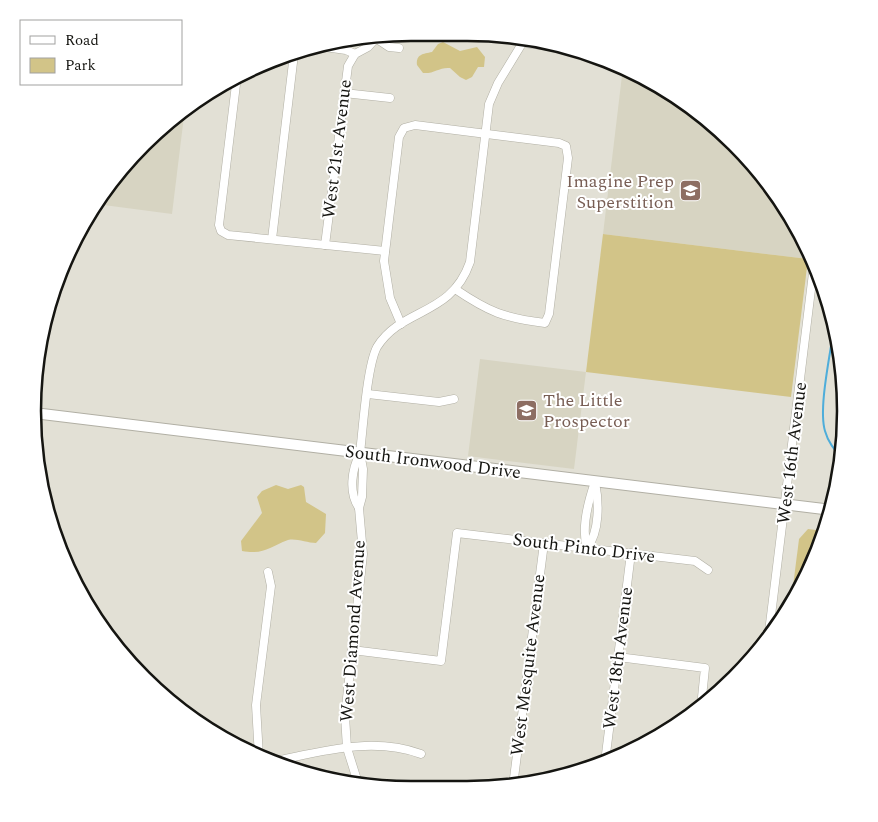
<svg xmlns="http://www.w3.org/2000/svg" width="878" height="822" viewBox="0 0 878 822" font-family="Spectral,serif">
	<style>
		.built { fill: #d7d4c2 }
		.green { fill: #d2c488 }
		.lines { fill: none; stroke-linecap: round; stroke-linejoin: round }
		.stream { stroke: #4eadda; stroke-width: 2 }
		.minor-casing { stroke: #b1afa4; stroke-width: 9 }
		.major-casing { stroke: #b1afa4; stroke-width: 12 }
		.minor { stroke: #fff; stroke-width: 8 }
		.major { stroke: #fff; stroke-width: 10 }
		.labels { text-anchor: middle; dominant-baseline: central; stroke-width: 4; stroke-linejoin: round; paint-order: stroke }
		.street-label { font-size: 18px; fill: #151511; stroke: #fff }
		.education-label { font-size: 18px; fill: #785e54; stroke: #fff; text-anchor: end }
		.rim { fill: none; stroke: #151511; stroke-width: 2.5 }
	</style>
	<rect width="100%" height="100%" fill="#e2e0d5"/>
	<g class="built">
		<path d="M 623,67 L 634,71 L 697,111 L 751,161 L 795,222 L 807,249 L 808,259 L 603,234 Z"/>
		<path d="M 185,108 L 172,214 L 96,204 L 126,162 Z"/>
		<path d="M 480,359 L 586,372 L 574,469 L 468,456 Z"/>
	</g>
	<g class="green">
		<path d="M 443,42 L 460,51 L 477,47 L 485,57 L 484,67 L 478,67 L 472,77 L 466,80 L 460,77 L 450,68 C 439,67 434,74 423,73 L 417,65 C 416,54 423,54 432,52 L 438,44 Z"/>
		<path d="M 603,234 L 808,259 L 791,397 L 586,372 Z"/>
		<path d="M 276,485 L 288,489 L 301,485 L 304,487 L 306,502 L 326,514 L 325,533 L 316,543 C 307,543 296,538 288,540 C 269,547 264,555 242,551 L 241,541 L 262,513 L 257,497 L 262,491 Z"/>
		<path d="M 808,529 L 824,531 L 807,578 L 791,602 L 799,539 Z"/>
	</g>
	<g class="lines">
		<path class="stream" d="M 834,326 C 831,352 818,408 825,431 C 828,442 834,449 841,457"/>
		<defs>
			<g id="minor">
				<path d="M 377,39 L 389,47 L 399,48"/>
				<path d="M 523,43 L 574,49"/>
				<path d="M 318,46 L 346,50 L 355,54"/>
				<path d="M 237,76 L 219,225 L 221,231 L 228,235 L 385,251"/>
				<path d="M 344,93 L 390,98"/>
				<path d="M 272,239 L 294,54"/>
				<path d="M 325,245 L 348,66 L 355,54 L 368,47 L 378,36"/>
				<path d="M 401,324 L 390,298 L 384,261 L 399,137 L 404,128 L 415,125 L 559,143 L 566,146 L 568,158 L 549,314 L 545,323 C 504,318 489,312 455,289"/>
				<path d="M 368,394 L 439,402 L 454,399"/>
				<path d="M 359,508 C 348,492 352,469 360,453 C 363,428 367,366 377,347 C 402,307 451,317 470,262 L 489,104 L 498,83 L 523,42"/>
				<path d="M 587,548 C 600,531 599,502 595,482"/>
				<path d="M 587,548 C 581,528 588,502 595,482"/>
				<path d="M 768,640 L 814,265"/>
				<path d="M 352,650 L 441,661 L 457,533 L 695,561 L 708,570"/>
				<path d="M 618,657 L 705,668 L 701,707"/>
				<path d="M 259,757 L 256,705 L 271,586 L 268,572"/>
				<path d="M 270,762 C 321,752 371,736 421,754"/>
				<path d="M 605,762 L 631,553"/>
				<path d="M 358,783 L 347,748 L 345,716 L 363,554 L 359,508 L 362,497 L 363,469 L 360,453"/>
				<path d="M 513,786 L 544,543"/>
			</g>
			<path id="major" d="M 34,413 L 832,510"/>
		</defs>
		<use href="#minor" class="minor-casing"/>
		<use href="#major" class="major-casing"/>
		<use href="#minor" class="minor"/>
		<use href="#major" class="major"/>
	</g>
	<defs>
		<symbol id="school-square" viewBox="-11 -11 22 22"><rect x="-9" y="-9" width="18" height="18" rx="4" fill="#8d6e63" stroke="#fff"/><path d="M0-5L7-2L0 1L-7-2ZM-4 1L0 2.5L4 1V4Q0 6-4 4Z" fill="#fff"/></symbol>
	</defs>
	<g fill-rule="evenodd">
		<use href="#school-square" x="678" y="178" width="25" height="25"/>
		<use href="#school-square" x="514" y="398" width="25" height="25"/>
	</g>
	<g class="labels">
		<g class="street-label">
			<text transform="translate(337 149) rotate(-83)">West 21st Avenue</text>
			<text transform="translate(792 453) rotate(-83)">West 16th Avenue</text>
			<text transform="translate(433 462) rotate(7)">South Ironwood Drive</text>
			<text transform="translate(584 548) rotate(7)">South Pinto Drive</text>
			<text transform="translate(353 631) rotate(-86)">West Diamond Avenue</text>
			<text transform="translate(618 658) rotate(-83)">West 18th Avenue</text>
			<text transform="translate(528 665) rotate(-83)">West Mesquite Avenue</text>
		</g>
		<g class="education-label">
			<text x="674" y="181">Imagine Prep<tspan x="674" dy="21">Superstition</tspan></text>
			<text x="543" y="400" text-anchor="start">The Little<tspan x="543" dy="21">Prospector</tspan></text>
		</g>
	</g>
	<path d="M0 0H878V822H0ZM411 41H467A370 370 0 0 1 837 411V411A370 370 0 0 1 467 781H411A370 370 0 0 1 41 411V411A370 370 0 0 1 411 41Z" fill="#fff" fill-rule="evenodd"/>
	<path class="rim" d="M411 41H467A370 370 0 0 1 837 411V411A370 370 0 0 1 467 781H411A370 370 0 0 1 41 411V411A370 370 0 0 1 411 41Z"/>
	<rect x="20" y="20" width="162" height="65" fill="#ffffff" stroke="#a1a1a0"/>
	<rect x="30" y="36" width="25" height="8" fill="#ffffff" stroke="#a1a1a0"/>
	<text x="65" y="45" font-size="15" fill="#151511">Road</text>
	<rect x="30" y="58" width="25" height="15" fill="#d2c488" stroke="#a1a1a0"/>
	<text x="65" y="70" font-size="15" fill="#151511">Park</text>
</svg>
